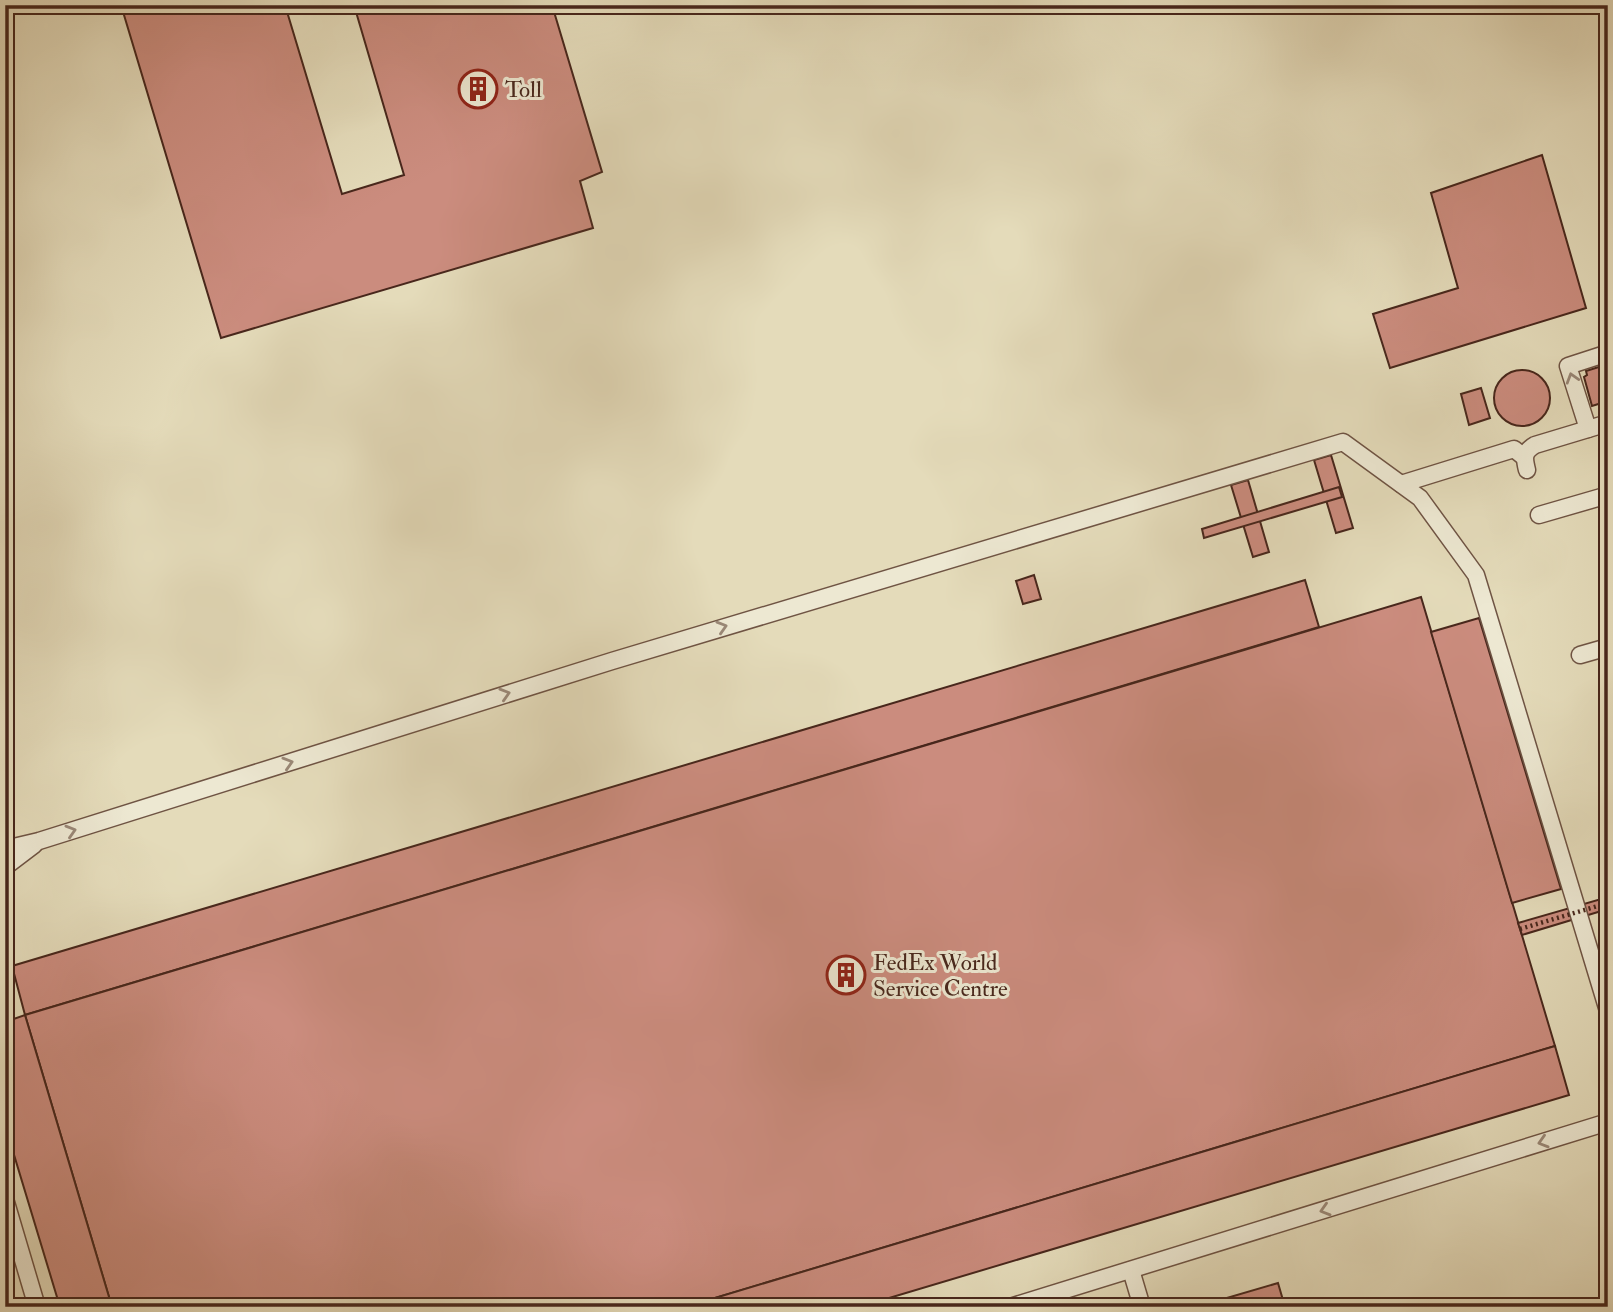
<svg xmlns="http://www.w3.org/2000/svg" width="1613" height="1312" viewBox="0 0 1613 1312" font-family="'IM FELL Double Pica',serif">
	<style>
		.building { fill: #cb8c7e; stroke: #48271c; stroke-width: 2 }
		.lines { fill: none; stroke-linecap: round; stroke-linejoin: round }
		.service-casing { stroke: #6f5444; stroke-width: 19 }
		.service { stroke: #ede8d2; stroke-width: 16 }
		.path-bridge { stroke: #48271c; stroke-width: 4.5; stroke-dasharray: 2 3.5; stroke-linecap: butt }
		.oneway { stroke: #9a8877 }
		.labels { text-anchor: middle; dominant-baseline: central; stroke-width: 6; stroke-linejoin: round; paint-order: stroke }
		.poi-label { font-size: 23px; fill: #48271c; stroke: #ede8d2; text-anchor: start }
	</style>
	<rect width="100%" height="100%" fill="#e4dbba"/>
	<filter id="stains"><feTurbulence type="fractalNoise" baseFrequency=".00286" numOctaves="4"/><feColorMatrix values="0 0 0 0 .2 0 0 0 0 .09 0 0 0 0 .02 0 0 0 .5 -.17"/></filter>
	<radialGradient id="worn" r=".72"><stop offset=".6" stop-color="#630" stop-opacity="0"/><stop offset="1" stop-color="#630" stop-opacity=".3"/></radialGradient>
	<g class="building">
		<path d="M 121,5 L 285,5 L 342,194 L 404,175 L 354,5 L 552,5 L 602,172 L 580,181 L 593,228 L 221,338 Z"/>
		<path d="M 1542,155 L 1586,308 L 1390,368 L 1373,314 L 1458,288 L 1431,193 Z"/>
		<path d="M 1602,366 L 1603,371 L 1608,369 L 1608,401 L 1592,406 L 1584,377 L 1587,375 L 1586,371 Z"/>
		<circle cx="1522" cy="398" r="28"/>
		<path d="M 1481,388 L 1490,418 L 1469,425 L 1461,394 Z"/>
		<path d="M 1331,455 L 1353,528 L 1336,533 L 1314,460 Z"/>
		<path d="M 1248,480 L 1269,552 L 1253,557 L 1231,485 Z"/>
		<path d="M 1339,487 L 1342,497 L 1204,538 L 1202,529 Z"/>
		<path d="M 1034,575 L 1041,599 L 1023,604 L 1016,581 Z"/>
		<path d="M 1305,580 L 1319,627 L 25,1015 L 12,966 Z"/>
		<path d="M 1421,597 L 1555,1046 L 685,1307 L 112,1307 L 25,1015 Z"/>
		<path d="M 1479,618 L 1561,889 L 1512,903 L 1431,632 Z"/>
		<path d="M 1608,897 L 1608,909 L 1522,935 L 1518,923 Z"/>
		<path d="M 25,1015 L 112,1307 L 60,1307 L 5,1125 L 5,1022 Z"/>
		<path d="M 1555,1046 L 1569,1095 L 859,1307 L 685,1307 Z"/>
		<path d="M 1278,1283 L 1285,1307 L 1196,1307 Z"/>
	</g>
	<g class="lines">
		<defs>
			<g id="service">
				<path d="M 1588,429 L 1568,366 L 1608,353"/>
				<path d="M 1527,470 C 1524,458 1523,452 1535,445 L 1608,423"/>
				<path d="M 1401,484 L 1514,449 L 1524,457"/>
				<path d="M 1539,515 L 1608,495"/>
				<path d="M 1580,655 L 1608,647"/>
				<path d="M 5,849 L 39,841 L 612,661 L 1343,442 L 1420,498 L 1476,575 L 1608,1011"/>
				<path d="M 5,867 L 34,845"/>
				<path d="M 5,1199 L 37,1307"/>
				<path d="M 1131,1270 L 1142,1307"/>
				<path d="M 1010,1307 L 1608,1122"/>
			</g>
		</defs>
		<use href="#service" class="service-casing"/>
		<use href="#service" class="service"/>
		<path class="path-bridge" d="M 1520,929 L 1608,903"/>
	</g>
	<defs><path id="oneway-chevron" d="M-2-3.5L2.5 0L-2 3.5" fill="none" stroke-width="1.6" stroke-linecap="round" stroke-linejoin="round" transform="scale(1.75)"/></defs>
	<g class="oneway">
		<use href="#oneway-chevron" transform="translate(1572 378) rotate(-107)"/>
		<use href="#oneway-chevron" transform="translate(722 627) rotate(-17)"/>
		<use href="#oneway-chevron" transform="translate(505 694) rotate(-17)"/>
		<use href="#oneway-chevron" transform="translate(288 763) rotate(-17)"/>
		<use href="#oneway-chevron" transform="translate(71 831) rotate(-17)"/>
		<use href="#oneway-chevron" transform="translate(1543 1142) rotate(163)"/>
		<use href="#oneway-chevron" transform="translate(1325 1210) rotate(163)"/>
	</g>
	<defs>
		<symbol id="building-ring" viewBox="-11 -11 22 22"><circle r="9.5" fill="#ede8d2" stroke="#8f2418" stroke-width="1.5"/><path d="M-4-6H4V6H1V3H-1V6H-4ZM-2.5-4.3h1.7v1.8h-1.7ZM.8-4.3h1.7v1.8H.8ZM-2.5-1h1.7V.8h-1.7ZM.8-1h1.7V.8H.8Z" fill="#8f2418"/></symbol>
	</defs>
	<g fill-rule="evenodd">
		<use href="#building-ring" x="456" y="67" width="44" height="44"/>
		<use href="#building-ring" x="824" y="953" width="44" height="44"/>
	</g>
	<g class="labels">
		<g class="poi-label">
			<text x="505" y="89">Toll</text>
			<text x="873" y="962">FedEx World<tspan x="873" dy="26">Service Centre</tspan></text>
		</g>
	</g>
	<rect width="1613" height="1312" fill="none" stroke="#e4dbba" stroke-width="28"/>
	<rect x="7" y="7" width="1599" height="1298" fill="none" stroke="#48271c" stroke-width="3.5"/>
	<rect x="14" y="14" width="1585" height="1284" fill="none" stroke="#48271c" stroke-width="2"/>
	<rect width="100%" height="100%" filter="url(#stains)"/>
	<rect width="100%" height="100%" fill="url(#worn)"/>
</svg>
